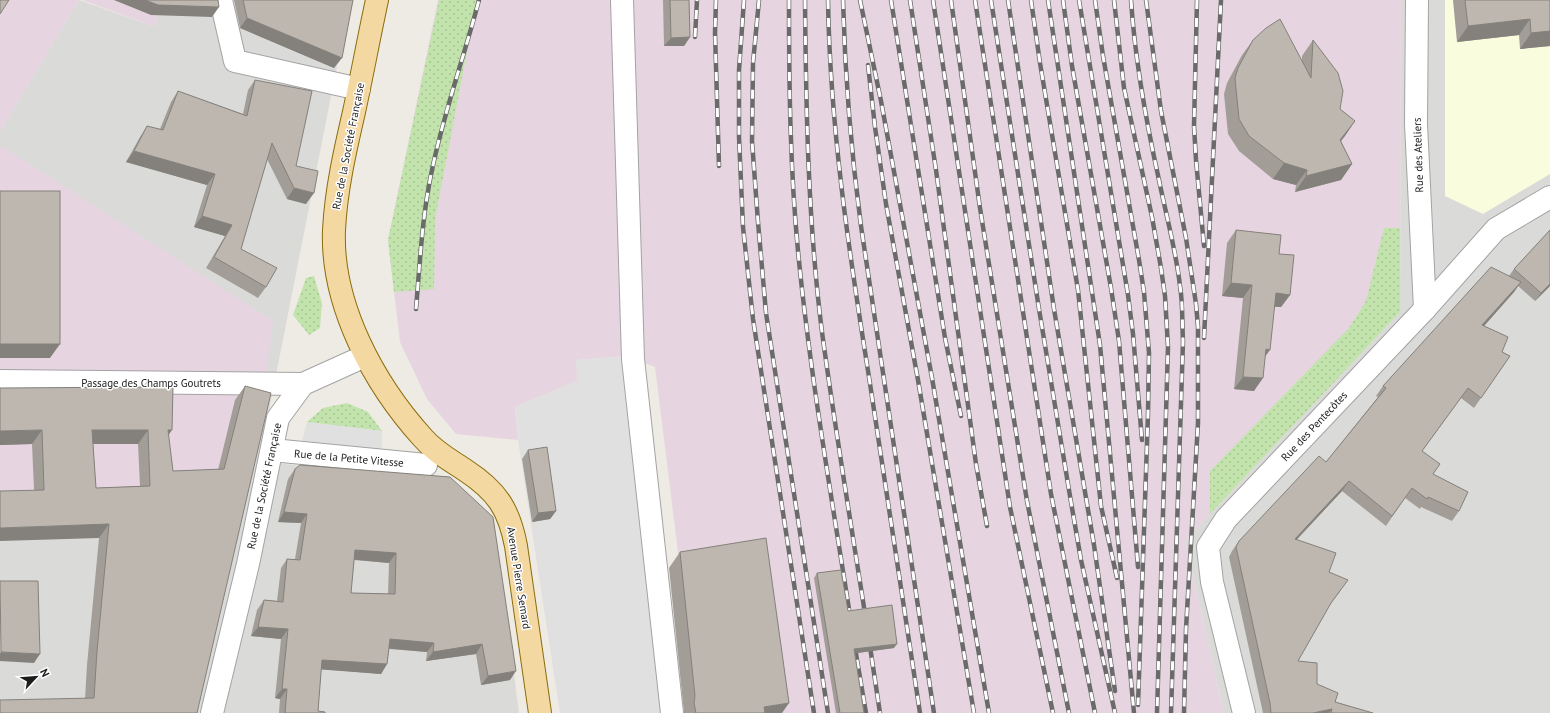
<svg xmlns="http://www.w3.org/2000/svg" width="1550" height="713" viewBox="0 0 1550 713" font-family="'PT Sans',sans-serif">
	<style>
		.residential { fill: #dadad9 }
		.industrial { fill: #e6d5e1 }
		.education { fill: #f9fcdd }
		.grass { fill: url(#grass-dots) }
		.parking { fill: #e0e0e0 }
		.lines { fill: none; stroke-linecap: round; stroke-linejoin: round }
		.minor-casing { stroke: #a3a3a3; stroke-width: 24 }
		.major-casing { stroke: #8a6c0b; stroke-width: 24 }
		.minor { stroke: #fff; stroke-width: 22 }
		.major { stroke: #f4d8a1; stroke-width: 22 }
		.rail-casing { stroke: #6a6a6a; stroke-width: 4.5 }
		.rail { stroke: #fff; stroke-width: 3; stroke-dasharray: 9; stroke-linecap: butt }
		.wall { fill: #a39d97; fill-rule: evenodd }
		.shaded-wall { fill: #84807b }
		.building { fill: #bdb7b0; stroke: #84807b; fill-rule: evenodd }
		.labels { text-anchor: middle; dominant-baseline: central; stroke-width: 3; stroke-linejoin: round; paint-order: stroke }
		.street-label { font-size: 11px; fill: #1c1c1c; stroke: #fff }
	</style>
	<defs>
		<pattern id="grass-dots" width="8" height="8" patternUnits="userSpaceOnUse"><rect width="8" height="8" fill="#c2e4ac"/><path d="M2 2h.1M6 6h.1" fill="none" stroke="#a6c393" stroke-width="1.8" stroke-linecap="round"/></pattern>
	</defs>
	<rect width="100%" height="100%" fill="#edebe3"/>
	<g class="residential">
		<path d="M 79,0 L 156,27 L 159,0 L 350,0 L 259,461 L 448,483 L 494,521 L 519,713 L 191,713 L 0,145 L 0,132 Z"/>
		<path d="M 1401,0 L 1550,0 L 1550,713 L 1224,713 L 1185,541 L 1400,312 Z"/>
		<path d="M 152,499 L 130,713 L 0,713 L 0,508 Z"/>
	</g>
	<g class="industrial">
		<path d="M 0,0 L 79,0 L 0,132 Z"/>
		<path d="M 82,0 L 159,0 L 156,27 Z"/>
		<path d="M 438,0 L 1401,0 L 1400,312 L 1185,541 L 1224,713 L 698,713 L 655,367 L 626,356 L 577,360 L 577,381 L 515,407 L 518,440 L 456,434 L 427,399 L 400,342 L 388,240 Z"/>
		<path d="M 0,145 L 273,321 L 262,406 L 250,460 L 152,499 L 0,508 Z"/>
	</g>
	<path class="education" d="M 1445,0 L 1550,0 L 1550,174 L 1483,214 L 1445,196 Z"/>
	<g class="grass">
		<path d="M 439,0 L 477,0 L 435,219 L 434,289 L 394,292 L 388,240 Z"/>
		<path d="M 1384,228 L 1400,228 L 1400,312 L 1210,514 L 1210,471 L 1349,328 L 1366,301 Z"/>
		<path d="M 314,276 L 322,303 L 320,328 L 309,335 L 293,315 L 306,278 Z"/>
		<path d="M 347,403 L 368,412 L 382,431 L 307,422 L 323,408 Z"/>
	</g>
	<g class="parking">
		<path d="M 626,356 L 666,713 L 560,713 L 518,440 L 515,407 L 577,381 L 576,360 Z"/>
		<path d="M 307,422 L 382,431 L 381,469 L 298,457 Z"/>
	</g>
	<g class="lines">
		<defs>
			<g id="minor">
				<path d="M 221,0 L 235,61 L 359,89"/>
				<path d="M 622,0 L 633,359 L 672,713"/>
				<path d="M 1417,0 L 1416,124 L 1425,309"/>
				<path d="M 0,381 L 303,384"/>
				<path d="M 272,450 L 426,465"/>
				<path d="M 212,713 L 248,564 L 278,418 L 303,384 L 365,356"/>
				<path d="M 1244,713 L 1212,582 L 1208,547 L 1226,519 L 1425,309 L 1496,229 L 1550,197"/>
			</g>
			<path id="major" d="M 377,0 C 369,37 362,75 354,112 C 345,151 336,190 334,230 C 331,305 374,384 423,438 C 435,452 450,460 465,470 C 497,491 509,509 516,546 L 540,713"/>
		</defs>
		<use href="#minor" class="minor-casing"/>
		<use href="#major" class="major-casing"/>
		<use href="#minor" class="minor"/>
		<use href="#major" class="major"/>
		<defs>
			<g id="rail">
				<path d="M 716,0 L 715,33 L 719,166"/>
				<path d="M 744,0 L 739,70 L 739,137 L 743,227 L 753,319 L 814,713"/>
				<path d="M 759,0 L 753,63 L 752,141 L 758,222 L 766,313 L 828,713"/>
				<path d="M 789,0 C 789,84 790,168 798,251 C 810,375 832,499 851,622"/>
				<path d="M 805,0 C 806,111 808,222 822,332 C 835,428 851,524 866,620"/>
				<path d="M 828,0 C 830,127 849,252 869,377 C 886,489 903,601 920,713"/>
				<path d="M 843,0 C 845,76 851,151 861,226 L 934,713"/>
				<path d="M 860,0 L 881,101 L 932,378 L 989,713"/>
				<path d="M 891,0 L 945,338 L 961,416"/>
				<path d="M 910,0 L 936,170 L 976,464 L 987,526"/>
				<path d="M 933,0 L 1010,507 L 1053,713"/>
				<path d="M 951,0 L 980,208 L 1027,501 L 1069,713"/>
				<path d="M 975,0 L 1051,494 L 1095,713"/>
				<path d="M 991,0 L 1039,309 L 1071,502 L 1081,560 L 1115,713"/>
				<path d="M 1008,0 L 1054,309 L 1094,545 L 1115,691"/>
				<path d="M 1031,0 L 1040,63 L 1078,290 L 1101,506 L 1117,578"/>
				<path d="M 1048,0 L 1100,345 L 1134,713"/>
				<path d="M 1063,0 L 1072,66 L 1111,288 L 1119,341 L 1138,567"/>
				<path d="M 1079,0 L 1128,295 L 1133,334 L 1142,440"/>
				<path d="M 1095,0 L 1103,56 L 1139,260 L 1144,292 L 1149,353 L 1148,414 L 1138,705"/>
				<path d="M 1114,0 L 1124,88 L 1152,217 L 1161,268 L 1165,296 L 1168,347 L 1157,713"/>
				<path d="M 1131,0 C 1135,60 1146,121 1159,180 C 1166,215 1176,250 1180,286 C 1183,304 1182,323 1183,341 L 1171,713"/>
				<path d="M 1146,0 L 1161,111 L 1186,238 L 1196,304 L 1198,327 L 1198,423 L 1186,629 L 1184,713"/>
				<path d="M 1197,0 L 1194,126 L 1196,160 L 1204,246"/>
				<path d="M 695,37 L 697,0"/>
				<path d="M 868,65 L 875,127 L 886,204 L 918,380 L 974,713"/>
				<path d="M 416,309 C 420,262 422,216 432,170 C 444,112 464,57 479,0"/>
				<path d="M 1204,338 L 1221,0"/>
				<path d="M 869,640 L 880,713"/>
				<path d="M 854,642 L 866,713"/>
			</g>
		</defs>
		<use href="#rail" class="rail-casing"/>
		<use href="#rail" class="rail"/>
	</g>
	<g class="wall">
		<path d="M 234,0 L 353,0 L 334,68 L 240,28 Z"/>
		<path d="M 663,0 L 689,0 L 690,37 L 684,46 L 664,46 Z"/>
		<path d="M 1453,0 L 1550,0 L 1550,46 L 1520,49 L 1519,35 L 1457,42 Z"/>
		<path d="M 1253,40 L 1302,60 L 1302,56 L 1313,40 L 1340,109 L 1355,121 L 1341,141 L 1352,164 L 1341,180 L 1295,192 L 1296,185 L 1273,179 L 1239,151 L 1228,134 L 1224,94 L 1227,83 L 1242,55 Z"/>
		<path d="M 255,80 L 296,166 L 306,204 L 287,199 L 267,159 L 241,249 L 266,287 L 258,298 L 206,268 L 225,236 L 194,227 L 207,185 L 126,162 L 140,137 L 147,126 L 160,129 L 171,102 L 178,91 L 243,114 L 248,90 Z"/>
		<path d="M 1236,230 L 1279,254 L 1290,295 L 1281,307 L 1274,307 L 1265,357 L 1254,391 L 1234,389 L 1243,298 L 1222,296 L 1227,243 Z"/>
		<path d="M 1550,230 L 1550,286 L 1535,301 L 1518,286 L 1514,292 L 1484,326 L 1502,352 L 1510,356 L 1474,408 L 1461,398 L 1422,451 L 1433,474 L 1459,511 L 1452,521 L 1421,507 L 1420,509 L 1405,498 L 1386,526 L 1342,491 L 1296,540 L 1329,572 L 1341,590 L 1329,606 L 1298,661 L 1317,684 L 1335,702 L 1373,713 L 1263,713 L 1229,557 L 1232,551 L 1239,541 L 1326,462 L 1378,397 L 1376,396 L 1383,386 L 1509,276 L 1514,269 Z"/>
		<path d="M 147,381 L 168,435 L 173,471 L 218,470 L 235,400 L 245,386 L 197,713 L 85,699 L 87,665 L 99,538 L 34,490 L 32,444 L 0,445 L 143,387 ZM 93,444 L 138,444 L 140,486 L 96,488 Z"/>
		<path d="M 528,450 L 556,511 L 550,519 L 532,522 L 522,459 Z"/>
		<path d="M 295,469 L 450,477 L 510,680 L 481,685 L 476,654 L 426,661 L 427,652 L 389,649 L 387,664 L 381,674 L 321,669 L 318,711 L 325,713 L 279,713 L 280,699 L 275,698 L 281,639 L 251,636 L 257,610 L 264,600 L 277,601 L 281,568 L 287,559 L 295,559 L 301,523 L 278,522 L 288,479 ZM 354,560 L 389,563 L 388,594 L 351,593 Z"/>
		<path d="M 680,552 L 782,713 L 684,713 L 669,568 Z"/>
		<path d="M 817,573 L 848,611 L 894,648 L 855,653 L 864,713 L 836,713 L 814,578 Z"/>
	</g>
	<g class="shaded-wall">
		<path d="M 114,0 L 145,0 L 219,7 L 212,17 L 151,15 Z"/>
		<path d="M 247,18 L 342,58 L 334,68 L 240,28 Z"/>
		<path d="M 1530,19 L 1519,35 L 1457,42 L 1468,26 Z"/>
		<path d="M 1550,31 L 1550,46 L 1520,49 L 1531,33 Z"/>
		<path d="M 690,37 L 684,46 L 664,46 L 671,38 Z"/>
		<path d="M 1355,121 L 1345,136 L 1329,156 L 1340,140 Z"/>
		<path d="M 134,151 L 215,174 L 207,185 L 126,162 Z"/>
		<path d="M 1284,163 L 1307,170 L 1296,185 L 1273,179 Z"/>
		<path d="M 1352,164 L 1341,180 L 1295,192 L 1306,176 Z"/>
		<path d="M 294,188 L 314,193 L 306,204 L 287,199 Z"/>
		<path d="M 202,216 L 232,225 L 225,236 L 194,227 Z"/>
		<path d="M 1521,282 L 1514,292 L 1476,335 L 1482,325 Z"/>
		<path d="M 1231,283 L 1252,285 L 1243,298 L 1222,296 Z"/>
		<path d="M 1550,284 L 1550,286 L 1535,301 L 1541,293 Z"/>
		<path d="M 1276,293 L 1290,295 L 1281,307 L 1267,306 Z"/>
		<path d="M 0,344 L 60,344 L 50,358 L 0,358 Z"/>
		<path d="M 1266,349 L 1270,350 L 1261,362 Z"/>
		<path d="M 1243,377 L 1263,378 L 1254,391 L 1234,389 Z"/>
		<path d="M 42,430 L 32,444 L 0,445 L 0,431 Z"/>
		<path d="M 92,430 L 148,430 L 138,444 L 83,444 Z"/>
		<path d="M 168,430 L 172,430 L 163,443 Z"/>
		<path d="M 1349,481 L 1342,491 L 1288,549 L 1295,539 Z"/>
		<path d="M 556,511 L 550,519 L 532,522 L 538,513 Z"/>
		<path d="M 284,512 L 307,514 L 301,523 L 278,522 Z"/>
		<path d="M 109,524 L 99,538 L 0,541 L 0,528 Z"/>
		<path d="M 355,550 L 396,553 L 389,563 L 348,559 Z"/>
		<path d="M 258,627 L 288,629 L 281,639 L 251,636 Z"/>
		<path d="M 390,639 L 434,643 L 427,652 L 384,648 Z"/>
		<path d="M 482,644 L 476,654 L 426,661 L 433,652 Z"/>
		<path d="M 897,644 L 894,648 L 851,654 L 854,649 Z"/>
		<path d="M 1,652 L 40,654 L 34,663 L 0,661 L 0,653 Z"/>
		<path d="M 322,660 L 387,664 L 381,674 L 315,669 Z"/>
		<path d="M 516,671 L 510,680 L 481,685 L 488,676 Z"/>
		<path d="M 282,689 L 287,689 L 280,699 L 275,698 Z"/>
		<path d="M 789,703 L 782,713 L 760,713 L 764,707 Z"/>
		<path d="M 1332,709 L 1329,713 L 1313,713 Z"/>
	</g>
	<g class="building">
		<path d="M 0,0 L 9,0 L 0,14 Z"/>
		<path d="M 145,0 L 218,0 L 219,7 L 158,5 Z"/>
		<path d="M 243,0 L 353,0 L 342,58 L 247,18 Z"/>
		<path d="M 670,0 L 689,0 L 690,37 L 671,38 Z"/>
		<path d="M 1465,0 L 1550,0 L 1550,31 L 1531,33 L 1530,19 L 1468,26 Z"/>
		<path d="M 1280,19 L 1311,78 L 1313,40 L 1338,73 L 1343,91 L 1340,109 L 1355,121 L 1340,140 L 1352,164 L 1306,176 L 1307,170 L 1284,163 L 1249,136 L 1239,119 L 1235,78 L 1238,68 L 1253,40 L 1266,28 Z"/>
		<path d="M 255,80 L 312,91 L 296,166 L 318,171 L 314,193 L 294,188 L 272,143 L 241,249 L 277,268 L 266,287 L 214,257 L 232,225 L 202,216 L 215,174 L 134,151 L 147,126 L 163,130 L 178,91 L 247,116 Z"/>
		<rect x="0" y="191" width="60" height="153"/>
		<path d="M 1236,230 L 1281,235 L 1279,254 L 1294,255 L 1290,295 L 1276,293 L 1270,350 L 1266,349 L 1263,378 L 1243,377 L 1252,285 L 1231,283 Z"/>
		<path d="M 1550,230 L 1550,284 L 1541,293 L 1514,269 Z"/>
		<path d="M 1491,267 L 1521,282 L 1482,325 L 1508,337 L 1502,352 L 1510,356 L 1481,398 L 1468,388 L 1422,451 L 1440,464 L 1433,474 L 1468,492 L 1459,511 L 1428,497 L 1427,499 L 1412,488 L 1392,516 L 1349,481 L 1295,539 L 1336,553 L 1329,572 L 1348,580 L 1331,603 L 1298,661 L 1317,663 L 1317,684 L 1338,693 L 1335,702 L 1373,713 L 1331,713 L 1332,709 L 1313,713 L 1271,713 L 1270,703 L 1236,547 L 1239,541 L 1319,456 L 1326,462 L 1386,388 L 1383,386 Z"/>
		<path d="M 147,381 L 161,381 L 162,387 L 173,386 L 172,430 L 168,430 L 173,471 L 224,469 L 245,386 L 271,393 L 197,713 L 0,713 L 0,700 L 94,698 L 97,651 L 109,524 L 0,528 L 0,491 L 44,490 L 42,430 L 0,431 L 0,388 L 147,387 ZM 92,430 L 148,430 L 150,486 L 96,488 Z"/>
		<path d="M 547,447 L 556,511 L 538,513 L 528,450 Z"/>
		<path d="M 300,465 L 450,477 L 493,517 L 516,671 L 488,676 L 482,644 L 433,652 L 434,643 L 390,639 L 387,664 L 322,660 L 318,711 L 325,712 L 325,713 L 285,713 L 287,689 L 282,689 L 288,629 L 258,627 L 264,600 L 283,602 L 287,559 L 300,560 L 307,514 L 284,512 L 295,469 ZM 355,550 L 396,553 L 395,594 L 351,593 Z"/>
		<path d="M 766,538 L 789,703 L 764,707 L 765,713 L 696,713 L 694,703 L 695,696 L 680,552 Z"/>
		<path d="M 841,570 L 848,611 L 892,605 L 897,644 L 854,649 L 864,713 L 840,713 L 817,573 Z"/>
		<path d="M 0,581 L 38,581 L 40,654 L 1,652 Z"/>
	</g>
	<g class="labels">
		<g class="street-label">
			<text transform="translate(348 146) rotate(-79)">Rue de la Société Française</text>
			<text transform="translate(1418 155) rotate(-92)">Rue des Ateliers</text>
			<text x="151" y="383">Passage des Champs Goutrets</text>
			<text transform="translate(1314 426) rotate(-47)">Rue des Pentecôtes</text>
			<text transform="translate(349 458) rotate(5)">Rue de la Petite Vitesse</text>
			<text transform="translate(264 486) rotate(-78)">Rue de la Société Française</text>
			<text transform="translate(519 578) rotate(81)">Avenue Pierre Semard</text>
		</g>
	</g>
	<g transform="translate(36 677) rotate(64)" stroke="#ffffff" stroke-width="3" paint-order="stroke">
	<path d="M0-3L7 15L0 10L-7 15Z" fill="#1c1c1c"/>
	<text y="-6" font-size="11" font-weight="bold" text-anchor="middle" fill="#1c1c1c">N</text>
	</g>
</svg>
